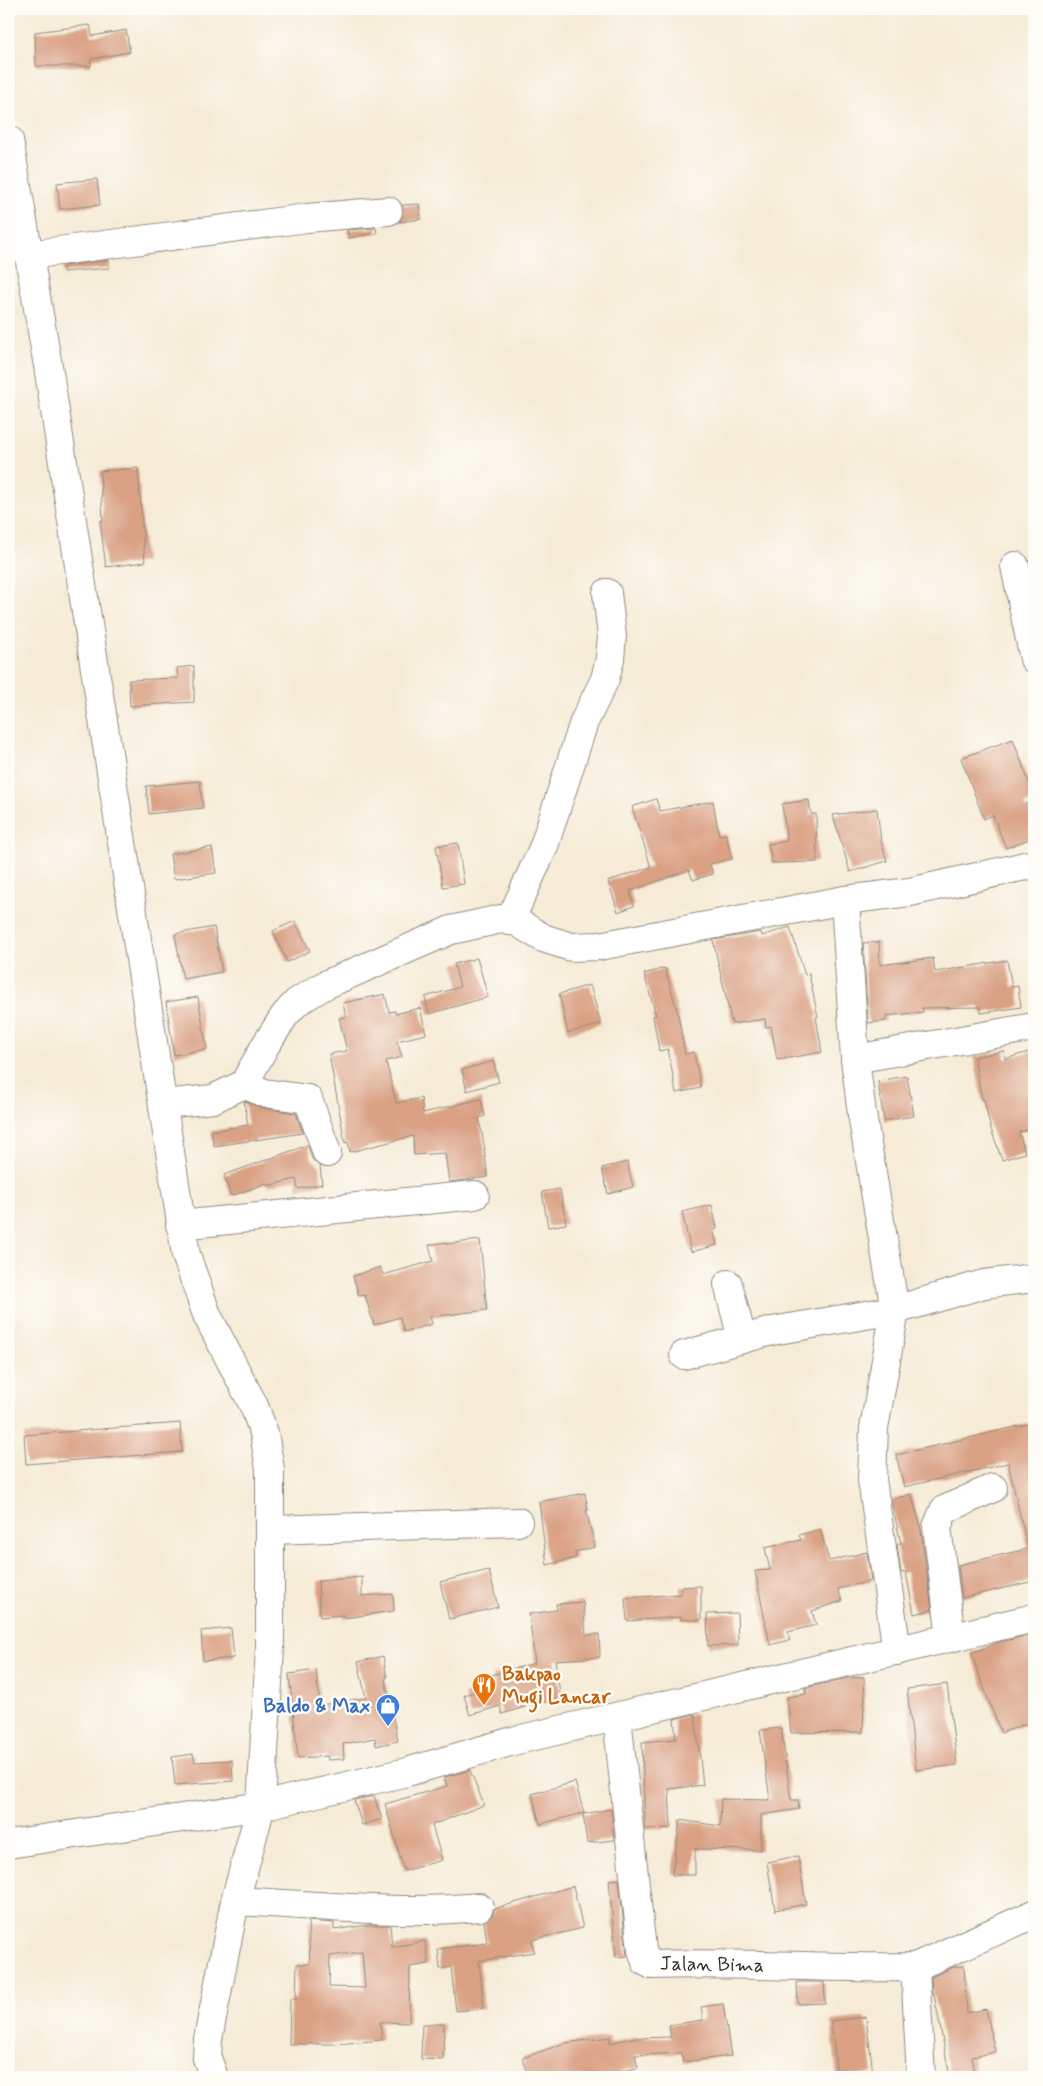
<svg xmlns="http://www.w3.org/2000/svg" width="1043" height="2086" viewBox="0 0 1043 2086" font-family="Mynerve,sans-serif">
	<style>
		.building { fill: #daa184; fill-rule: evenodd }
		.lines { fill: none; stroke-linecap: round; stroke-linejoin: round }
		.minor-casing { stroke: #908b80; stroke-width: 30 }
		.minor { stroke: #fff; stroke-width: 28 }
		.labels { text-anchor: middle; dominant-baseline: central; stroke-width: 5; stroke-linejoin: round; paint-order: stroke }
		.food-label { font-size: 20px; font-weight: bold; fill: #c56008; stroke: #fdfcf7; text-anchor: start }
		.shop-label { font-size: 20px; font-weight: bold; fill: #366cbe; stroke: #fdfcf7; text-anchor: end }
		.street-label { font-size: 20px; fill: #2b2b2b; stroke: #fdfcf7 }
	</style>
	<rect width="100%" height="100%" fill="#fdfcf7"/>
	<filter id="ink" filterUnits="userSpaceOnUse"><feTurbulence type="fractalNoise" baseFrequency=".02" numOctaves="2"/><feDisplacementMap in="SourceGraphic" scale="10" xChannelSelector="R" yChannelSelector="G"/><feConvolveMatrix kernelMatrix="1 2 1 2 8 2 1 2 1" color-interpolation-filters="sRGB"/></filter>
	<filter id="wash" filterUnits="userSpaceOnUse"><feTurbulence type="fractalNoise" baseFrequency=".0096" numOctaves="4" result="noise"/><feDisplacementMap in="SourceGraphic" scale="20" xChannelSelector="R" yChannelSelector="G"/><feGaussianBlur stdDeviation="1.12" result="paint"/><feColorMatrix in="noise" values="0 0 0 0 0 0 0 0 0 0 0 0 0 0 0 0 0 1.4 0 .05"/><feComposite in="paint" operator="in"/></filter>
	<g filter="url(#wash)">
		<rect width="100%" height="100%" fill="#f6ebd6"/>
		<g id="blocks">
			<g class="building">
				<path d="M 90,25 L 92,36 L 126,30 L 130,52 L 91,59 L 91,66 L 36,66 L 35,32 Z"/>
				<path d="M 97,179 L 100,205 L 60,209 L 57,183 Z"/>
				<path d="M 419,204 L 421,219 L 399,222 L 402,217 L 402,205 Z"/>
				<path d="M 376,228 L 377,233 L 349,238 L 347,230 Z"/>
				<path d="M 109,260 L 109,268 L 63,272 L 63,266 Z"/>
				<path d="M 138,468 L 145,562 L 106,567 L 100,521 L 103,520 L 100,471 Z"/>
				<path d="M 194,666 L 194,702 L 130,706 L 129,680 L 178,678 L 177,668 Z"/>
				<path d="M 1013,739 L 1034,796 L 1034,800 L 1025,804 L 1034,827 L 1034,837 L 1006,848 L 993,815 L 984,819 L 961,758 Z"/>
				<path d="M 200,781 L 203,808 L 149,814 L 146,786 Z"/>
				<path d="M 656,799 L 660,811 L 713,801 L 719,835 L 726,834 L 732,859 L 710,864 L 713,874 L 693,880 L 689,870 L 630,891 L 634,906 L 618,912 L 608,881 L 651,867 L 632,807 Z"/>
				<path d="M 809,800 L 811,814 L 816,814 L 817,862 L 772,863 L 768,844 L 787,841 L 782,804 Z"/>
				<path d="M 877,809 L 881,841 L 887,861 L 850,872 L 833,815 Z"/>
				<path d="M 458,843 L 464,884 L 443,887 L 436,846 Z"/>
				<path d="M 212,847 L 216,873 L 174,879 L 170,854 Z"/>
				<path d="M 295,921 L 310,951 L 287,962 L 273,931 Z"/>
				<path d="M 214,927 L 222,972 L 183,979 L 175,934 Z"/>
				<path d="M 790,927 L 805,975 L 809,974 L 818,1017 L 816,1017 L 822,1052 L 777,1060 L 771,1026 L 766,1027 L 765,1019 L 732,1024 L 713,940 L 761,932 L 762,936 Z"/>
				<path d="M 879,942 L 880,965 L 933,958 L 935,972 L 1007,960 L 1012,987 L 1018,986 L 1021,1007 L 981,1013 L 980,1007 L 922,1008 L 923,1012 L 886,1016 L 886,1021 L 868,1023 L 863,943 Z"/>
				<path d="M 477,958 L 488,997 L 429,1014 L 425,997 L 460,987 L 454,964 Z"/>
				<path d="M 665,968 L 678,1014 L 685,1054 L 694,1052 L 701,1088 L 676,1093 L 668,1049 L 659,1051 L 653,1016 L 656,1015 L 644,974 Z"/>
				<path d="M 590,985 L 601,1024 L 568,1033 L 559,994 Z"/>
				<path d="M 385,994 L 389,1012 L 395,1011 L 395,1014 L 420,1008 L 426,1034 L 397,1041 L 402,1057 L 386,1061 L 396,1103 L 421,1098 L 423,1113 L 481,1099 L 485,1116 L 479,1118 L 485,1150 L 484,1150 L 488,1177 L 449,1182 L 445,1153 L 414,1155 L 413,1136 L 350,1152 L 348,1142 L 345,1143 L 329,1054 L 347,1051 L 339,1018 L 346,1017 L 343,1003 Z"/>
				<path d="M 198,997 L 207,1049 L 174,1055 L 166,1002 Z"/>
				<path d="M 1004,1051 L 1005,1059 L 1032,1051 L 1034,1060 L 1034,1129 L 1019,1132 L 1025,1153 L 1002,1160 L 990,1126 L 984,1099 L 982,1100 L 974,1057 Z"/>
				<path d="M 493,1061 L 499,1082 L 467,1091 L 462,1070 Z"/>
				<path d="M 907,1076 L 914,1116 L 884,1121 L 878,1081 Z"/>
				<path d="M 244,1101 L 262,1108 L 296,1113 L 303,1133 L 214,1146 L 211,1131 L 248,1125 Z"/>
				<path d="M 308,1145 L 312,1159 L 320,1166 L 322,1184 L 298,1189 L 296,1179 L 267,1186 L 267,1183 L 231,1196 L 224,1175 Z"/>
				<path d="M 627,1162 L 633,1187 L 608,1194 L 602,1168 Z"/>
				<path d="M 560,1189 L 566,1224 L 548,1227 L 542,1192 Z"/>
				<path d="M 712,1205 L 717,1229 L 713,1230 L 717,1245 L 691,1252 L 682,1212 Z"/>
				<path d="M 480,1240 L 487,1310 L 430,1317 L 432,1324 L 404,1332 L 400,1317 L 374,1325 L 365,1295 L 359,1296 L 353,1276 L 380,1267 L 383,1275 L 433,1261 L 429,1245 L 446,1242 L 447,1244 Z"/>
				<path d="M 180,1423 L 182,1452 L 26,1464 L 24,1435 Z"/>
				<path d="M 1032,1423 L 1034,1434 L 1034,1581 L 962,1598 L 958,1565 L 1031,1548 L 1028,1549 L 1008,1463 L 904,1487 L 896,1455 Z"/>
				<path d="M 585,1493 L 588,1510 L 586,1510 L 595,1547 L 575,1552 L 576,1558 L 547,1565 L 539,1502 Z"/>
				<path d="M 911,1494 L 920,1524 L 932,1610 L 914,1614 L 906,1572 L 901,1573 L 897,1544 L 901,1543 L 891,1500 Z"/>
				<path d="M 820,1529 L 829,1561 L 867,1552 L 871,1581 L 838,1589 L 842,1601 L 812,1611 L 816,1625 L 788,1632 L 790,1640 L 770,1645 L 755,1571 L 770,1570 L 765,1548 L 801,1540 L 799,1535 Z"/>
				<path d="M 489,1570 L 498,1607 L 449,1619 L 440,1582 Z"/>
				<path d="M 362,1577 L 362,1596 L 393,1594 L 394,1611 L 344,1618 L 344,1615 L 320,1617 L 318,1581 Z"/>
				<path d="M 701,1586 L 701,1620 L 681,1620 L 681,1617 L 627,1621 L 625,1598 L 681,1594 L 681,1587 Z"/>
				<path d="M 583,1602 L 586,1635 L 599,1634 L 600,1657 L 555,1660 L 561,1700 L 525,1705 L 525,1707 L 502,1714 L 500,1706 L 470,1715 L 464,1695 L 495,1686 L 492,1675 L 535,1663 L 529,1614 L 557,1610 L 556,1604 Z"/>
				<path d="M 737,1613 L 738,1645 L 708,1646 L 707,1614 Z"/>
				<path d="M 231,1628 L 234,1658 L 203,1661 L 201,1631 Z"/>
				<path d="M 1034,1634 L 1034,1721 L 1001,1733 L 971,1653 L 1000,1642 Z"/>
				<path d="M 383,1656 L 387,1678 L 385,1679 L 398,1741 L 376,1746 L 375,1738 L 343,1744 L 344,1759 L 328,1760 L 327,1756 L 298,1758 L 289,1674 L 316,1670 L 320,1705 L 366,1698 L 358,1662 Z"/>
				<path d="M 864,1677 L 865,1702 L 864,1702 L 863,1732 L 791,1733 L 787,1697 L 806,1694 L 805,1688 L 848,1678 Z"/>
				<path d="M 947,1684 L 957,1765 L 916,1770 L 907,1689 Z"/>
				<path d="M 695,1714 L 703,1785 L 669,1789 L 671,1828 L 645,1829 L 642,1742 L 676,1739 L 674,1719 Z"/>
				<path d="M 781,1728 L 791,1800 L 798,1800 L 799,1809 L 761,1815 L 761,1850 L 695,1849 L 695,1875 L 672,1875 L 680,1820 L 720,1826 L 721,1799 L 770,1800 L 760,1730 Z"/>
				<path d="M 193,1754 L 195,1762 L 232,1760 L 233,1781 L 175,1785 L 172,1757 Z"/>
				<path d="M 470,1770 L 484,1805 L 432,1825 L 442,1860 L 404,1871 L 385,1804 L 447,1786 L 444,1777 Z"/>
				<path d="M 575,1782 L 584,1813 L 540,1824 L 532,1794 Z"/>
				<path d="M 374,1796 L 382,1819 L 362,1825 L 354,1800 Z"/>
				<path d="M 611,1809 L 614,1840 L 587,1843 L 583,1814 Z"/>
				<path d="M 798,1856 L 806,1904 L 775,1910 L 767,1862 Z"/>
				<path d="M 619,1879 L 627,1956 L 616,1957 L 609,1880 Z"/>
				<path d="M 573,1886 L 583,1928 L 532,1940 L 534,1952 L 479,1961 L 484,2008 L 456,2011 L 451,1967 L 440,1969 L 438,1949 L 487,1943 L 484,1921 L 493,1914 L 494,1909 Z"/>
				<path d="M 308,1921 L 334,1923 L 334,1930 L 368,1925 L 390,1925 L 392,1947 L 425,1941 L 429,1964 L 410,1967 L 409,2023 L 380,2022 L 382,2040 L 335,2044 L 289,2044 L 290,1999 L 296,1999 L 297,1964 L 310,1964 ZM 362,1952 L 365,1988 L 329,1987 L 330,1956 Z"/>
				<path d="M 964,1966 L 967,2013 L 986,2009 L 995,2052 L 972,2057 L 976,2077 L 950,2077 L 934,1995 L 932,1995 L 931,1977 L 954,1967 Z"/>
				<path d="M 797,1982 L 824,1982 L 825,2003 L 798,2004 Z"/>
				<path d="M 723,2004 L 731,2056 L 683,2062 L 681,2053 L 635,2055 L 638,2068 L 617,2072 L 618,2075 L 608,2077 L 528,2077 L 522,2058 L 565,2043 L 610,2037 L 610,2043 L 632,2038 L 671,2037 L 669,2025 L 703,2020 L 701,2007 Z"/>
				<path d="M 866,2017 L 873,2073 L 837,2077 L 831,2021 Z"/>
				<path d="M 422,2024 L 444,2024 L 443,2060 L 421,2059 Z"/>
			</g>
		</g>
	</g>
	<g filter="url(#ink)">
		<use href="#blocks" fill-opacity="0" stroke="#908b80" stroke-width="1"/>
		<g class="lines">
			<defs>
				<g id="minor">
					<path d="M 9,140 L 48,366 L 186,1255 L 207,1315 L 254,1406 L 264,1433 L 270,1469 L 270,1647 L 261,1806 L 235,1901 L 208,2039 L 207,2058 L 214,2077"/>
					<path d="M 29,255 L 307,218 L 388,211"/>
					<path d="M 1015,566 L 1034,659"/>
					<path d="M 845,900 L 855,1059 L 862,1114 L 895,1310 L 874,1428 L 872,1480 L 897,1651"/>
					<path d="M 510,921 L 544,846 L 584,722 L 605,679 L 610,659 L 612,636 L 607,593"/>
					<path d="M 855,1059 L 1034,1027"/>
					<path d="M 244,1084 L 264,1093 L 308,1099 L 327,1153"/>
					<path d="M 164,1104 L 213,1099 L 244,1084 L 265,1046 L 285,1015 L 297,1002 L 325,985 L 451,930 L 501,919 L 517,922 L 543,938 L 571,947 L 599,946 L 845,900 L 910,892 L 1034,864"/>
					<path d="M 180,1225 L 475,1195"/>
					<path d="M 728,1284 L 742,1339"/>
					<path d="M 684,1355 L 772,1331 L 895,1310 L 984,1284 L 1034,1278"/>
					<path d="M 270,1530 L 518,1522"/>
					<path d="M 951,1638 L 937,1527 L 944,1510 L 993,1488"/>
					<path d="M 617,1717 L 642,1950 L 646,1962 L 652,1965 C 740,1962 827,1969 915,1967 L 921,2077"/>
					<path d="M 9,1844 L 261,1806 L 407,1772 L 513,1741 L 1034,1618"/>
					<path d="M 235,1901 C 317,1905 398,1915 479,1907"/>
					<path d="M 915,1967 L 1034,1914"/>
				</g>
			</defs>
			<use href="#minor" class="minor-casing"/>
			<use href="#minor" class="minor"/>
		</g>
	</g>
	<defs>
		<symbol id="restaurant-pin" viewBox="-11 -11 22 30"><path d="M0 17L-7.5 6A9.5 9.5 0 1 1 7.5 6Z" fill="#e8710a" stroke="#fdfcf7"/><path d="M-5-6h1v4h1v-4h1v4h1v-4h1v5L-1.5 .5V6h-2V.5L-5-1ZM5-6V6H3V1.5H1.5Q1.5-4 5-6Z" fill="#fff"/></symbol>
		<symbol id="shop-pin" viewBox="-11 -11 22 30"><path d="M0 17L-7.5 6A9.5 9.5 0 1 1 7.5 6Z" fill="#3f7fe0" stroke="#fdfcf7"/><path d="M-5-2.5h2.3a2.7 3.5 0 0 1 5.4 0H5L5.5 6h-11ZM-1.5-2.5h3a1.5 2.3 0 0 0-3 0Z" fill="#fff"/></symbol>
	</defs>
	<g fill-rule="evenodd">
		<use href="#restaurant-pin" x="470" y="1671" width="28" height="38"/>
		<use href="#shop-pin" x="374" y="1692" width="28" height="38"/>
	</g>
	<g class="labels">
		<g class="food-label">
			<text x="502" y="1674">Bakpao<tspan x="502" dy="23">Mugi Lancar</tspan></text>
		</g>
		<g class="shop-label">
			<text x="370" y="1706">Baldo &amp; Max</text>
		</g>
		<g class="street-label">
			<text transform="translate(712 1965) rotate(1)">Jalan Bima</text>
		</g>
	</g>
	<rect width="1043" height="2086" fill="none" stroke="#fdfcf7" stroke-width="30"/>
</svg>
